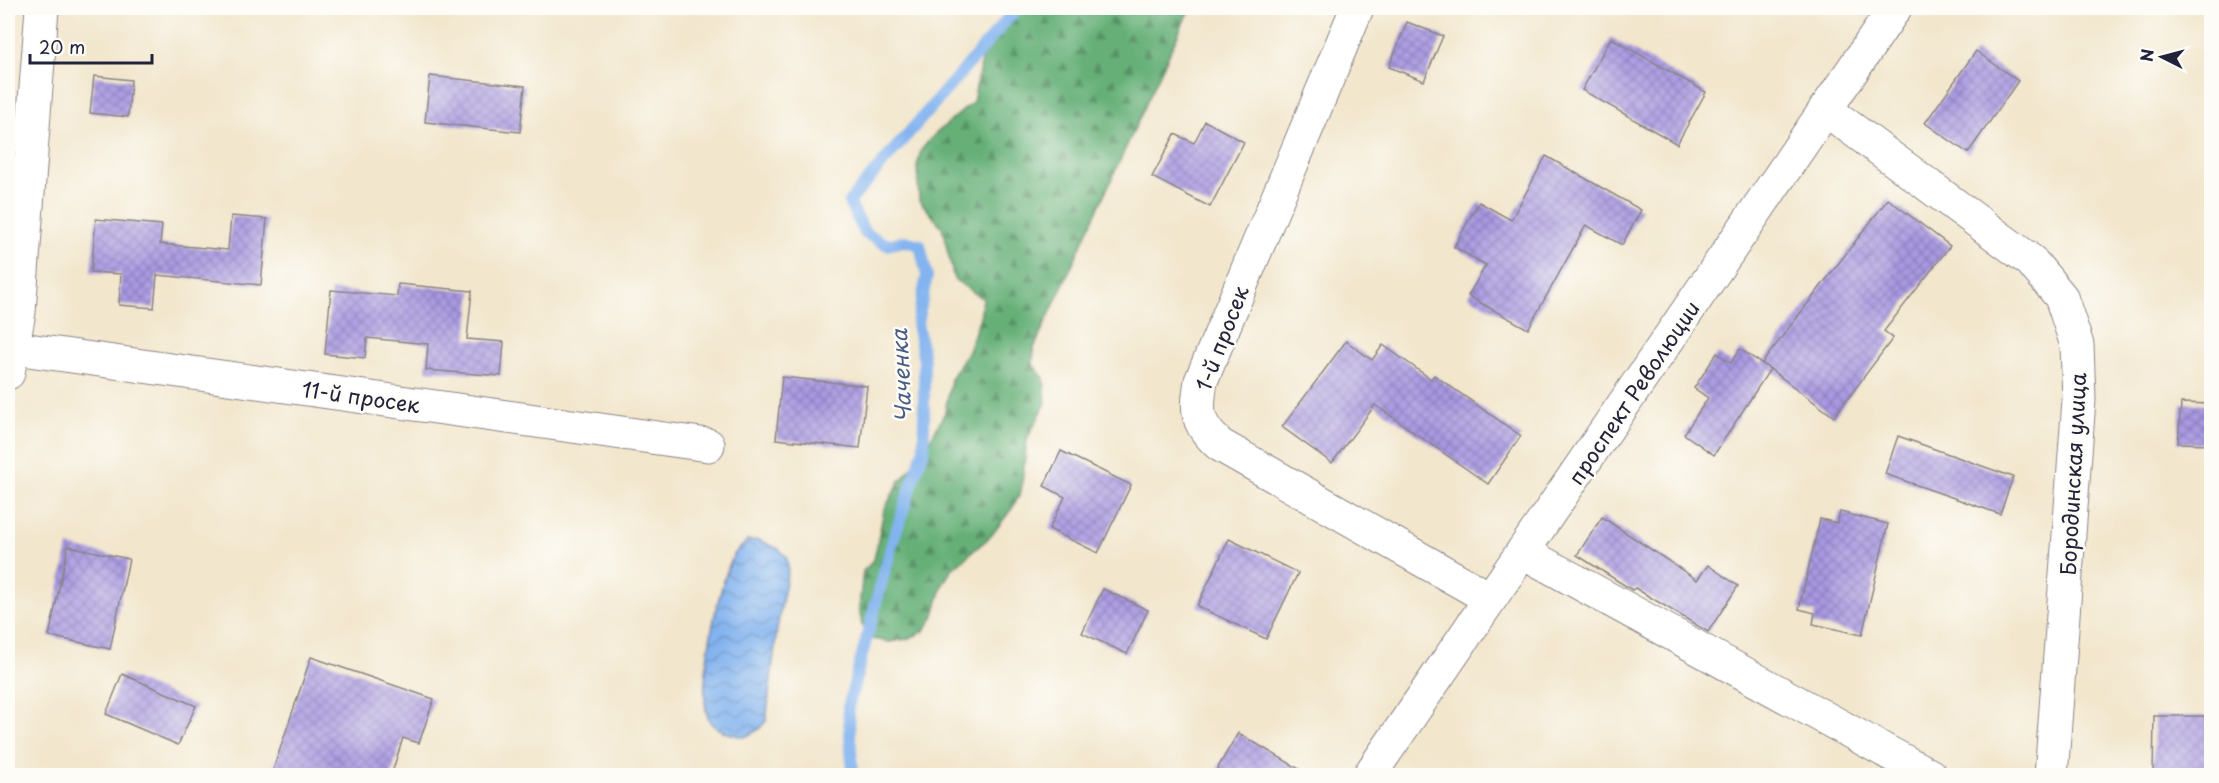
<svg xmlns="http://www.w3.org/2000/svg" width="2219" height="783" viewBox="0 0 2219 783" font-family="'Playpen Sans',sans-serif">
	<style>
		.forest { fill: url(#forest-firs); stroke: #44695a; stroke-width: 1.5 }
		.water { fill: url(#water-waves); stroke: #526b95; stroke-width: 1.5 }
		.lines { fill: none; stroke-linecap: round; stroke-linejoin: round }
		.stream { stroke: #83b4ef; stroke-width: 12 }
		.building { fill: url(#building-cross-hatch) }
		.minor-casing { stroke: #8a8484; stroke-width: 35 }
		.minor { stroke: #fff; stroke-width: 33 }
		.labels { text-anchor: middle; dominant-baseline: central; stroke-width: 5; stroke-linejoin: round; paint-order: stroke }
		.street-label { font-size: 21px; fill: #22223b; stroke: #fdfcf7 }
		.water-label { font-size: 22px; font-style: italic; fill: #495c83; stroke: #fdfcf7 }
	</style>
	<defs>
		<pattern id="forest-firs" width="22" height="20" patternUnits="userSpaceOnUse" patternTransform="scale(1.5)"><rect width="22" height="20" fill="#66b078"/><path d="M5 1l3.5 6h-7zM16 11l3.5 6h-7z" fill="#548f64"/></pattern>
		<pattern id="water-waves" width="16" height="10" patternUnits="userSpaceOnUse" patternTransform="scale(1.5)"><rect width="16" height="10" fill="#83b4ef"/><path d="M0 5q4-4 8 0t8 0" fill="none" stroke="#6b92c3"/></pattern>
		<pattern id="building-cross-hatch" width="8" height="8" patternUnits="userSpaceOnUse" patternTransform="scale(1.5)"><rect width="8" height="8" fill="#a999e2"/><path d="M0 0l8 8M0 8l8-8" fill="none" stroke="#897cb8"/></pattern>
	</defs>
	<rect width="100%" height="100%" fill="#fdfcf7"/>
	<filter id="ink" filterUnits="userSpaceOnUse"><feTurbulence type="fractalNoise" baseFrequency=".0167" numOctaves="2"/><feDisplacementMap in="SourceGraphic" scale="12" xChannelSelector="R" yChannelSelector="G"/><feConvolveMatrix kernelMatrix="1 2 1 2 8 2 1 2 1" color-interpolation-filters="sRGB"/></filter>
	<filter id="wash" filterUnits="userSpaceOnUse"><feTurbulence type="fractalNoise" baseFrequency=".008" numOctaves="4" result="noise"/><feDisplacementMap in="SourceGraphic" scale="24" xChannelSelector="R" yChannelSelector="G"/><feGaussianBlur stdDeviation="1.35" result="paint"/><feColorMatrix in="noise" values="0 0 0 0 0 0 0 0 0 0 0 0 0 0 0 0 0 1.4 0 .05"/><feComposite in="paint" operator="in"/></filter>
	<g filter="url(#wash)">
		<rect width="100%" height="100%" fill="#f2e6cc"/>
		<path class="forest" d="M 1013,8 L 1190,8 L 1034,348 L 1033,365 L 1044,378 L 1046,403 L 1027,439 L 1021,492 L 1013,507 L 991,536 L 952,569 L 943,584 L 933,618 L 923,632 L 907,639 L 890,642 L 873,639 L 862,625 L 859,609 L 863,571 L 874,560 L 884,510 L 900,481 L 921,457 L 945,412 L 951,379 L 969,349 L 980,317 L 983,299 L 954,279 L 942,227 L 919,200 L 917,167 L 921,150 L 933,136 L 973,102 L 983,52 L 999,25 Z"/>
		<path class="water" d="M 758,540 L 779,549 L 787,558 L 788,570 L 777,629 L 766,721 L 758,730 L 745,737 C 733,735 719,732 711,723 C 693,700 719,580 734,555 C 737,550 743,546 747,541 Z"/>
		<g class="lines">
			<path class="stream" d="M 853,776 L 848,707 L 893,540 L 924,449 L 924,361 L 917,323 L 927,276 L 920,245 L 904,241 L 887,245 L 865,233 L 849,202 L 1017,8"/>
		</g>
		<g id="blocks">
			<g class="building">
				<path d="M 1407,22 L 1443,36 L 1424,81 L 1389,67 Z"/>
				<path d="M 1611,38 L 1706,92 L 1677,144 L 1582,90 Z"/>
				<path d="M 1976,51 L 2018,81 L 1968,153 L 1925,123 Z"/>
				<path d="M 94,76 L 131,80 L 128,117 L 90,113 Z"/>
				<path d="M 430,76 L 525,86 L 520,132 L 425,122 Z"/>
				<path d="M 1205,121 L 1244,142 L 1210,207 L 1152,177 L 1175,134 L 1194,143 Z"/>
				<path d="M 1546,156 L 1641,210 L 1622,245 L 1586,225 L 1528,329 L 1468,296 L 1486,265 L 1454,247 L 1479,202 L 1511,220 Z"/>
				<path d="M 1888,199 L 1950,246 L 1884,331 L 1893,338 L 1834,417 L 1762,363 Z"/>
				<path d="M 231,216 L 267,219 L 261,285 L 157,275 L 154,308 L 119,305 L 121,274 L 91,272 L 96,219 L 162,225 L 160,244 L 228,250 Z"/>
				<path d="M 398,284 L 472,291 L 467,339 L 504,342 L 501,376 L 426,370 L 428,344 L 367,338 L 365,358 L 325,354 L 331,290 L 397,296 Z"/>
				<path d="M 1346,341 L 1372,360 L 1383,345 L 1431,379 L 1434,375 L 1521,436 L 1488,484 L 1375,405 L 1332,463 L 1282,427 Z"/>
				<path d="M 1740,349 L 1770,369 L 1714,455 L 1684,434 L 1708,398 L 1694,388 L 1717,353 L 1731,363 Z"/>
				<path d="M 782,377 L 867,386 L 860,448 L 776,439 Z"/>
				<path d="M 2181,403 L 2211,404 L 2211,444 L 2178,443 Z"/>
				<path d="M 1898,436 L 2013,477 L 2000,514 L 1885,474 Z"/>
				<path d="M 1061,451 L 1131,485 L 1098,553 L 1049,529 L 1065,497 L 1044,486 Z"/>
				<path d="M 1840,512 L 1888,524 L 1862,635 L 1813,624 L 1815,613 L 1799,609 L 1820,519 L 1837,523 Z"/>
				<path d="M 1602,517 L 1697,580 L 1708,565 L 1738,586 L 1708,632 L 1635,588 L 1632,590 L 1577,555 Z"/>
				<path d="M 1229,539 L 1298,573 L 1266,639 L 1197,606 Z"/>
				<path d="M 68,546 L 129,559 L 110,649 L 49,636 Z"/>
				<path d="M 1103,589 L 1148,610 L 1127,654 L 1082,633 Z"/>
				<path d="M 311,657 L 434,699 L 419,743 L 403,738 L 391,776 L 271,776 Z"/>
				<path d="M 122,674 L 196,706 L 178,745 L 106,714 Z"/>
				<path d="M 2154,716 L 2211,716 L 2211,776 L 2153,776 Z"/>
				<path d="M 1238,733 L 1311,776 L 1213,776 Z"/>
			</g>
		</g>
	</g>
	<g filter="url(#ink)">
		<use href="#blocks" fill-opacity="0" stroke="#8a8484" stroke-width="1.5"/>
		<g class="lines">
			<defs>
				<g id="minor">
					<path d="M 1357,8 L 1201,381 C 1196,412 1196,424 1220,445 L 1489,598"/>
					<path d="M 1825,109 L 2031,261 L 2061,297 L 2077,345 L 2079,400 L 2051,776"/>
					<path d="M 14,348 L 708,445"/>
					<path d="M 8,373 L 19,312 L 42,8"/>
					<path d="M 1523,552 L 1931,776"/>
					<path d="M 1369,776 L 1895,8"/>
				</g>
			</defs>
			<use href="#minor" class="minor-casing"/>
			<use href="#minor" class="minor"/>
		</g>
	</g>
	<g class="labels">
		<g class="street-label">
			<text transform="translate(1221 338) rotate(-69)">1-й просек</text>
			<text transform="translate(1633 392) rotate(-56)">проспект Революции</text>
			<text transform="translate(361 396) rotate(8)">11-й просек</text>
			<text transform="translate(2072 474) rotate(-87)">Бородинская улица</text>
		</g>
		<g class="water-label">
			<text transform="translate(900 376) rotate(-93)">Чаченка</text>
		</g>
	</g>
	<rect width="2219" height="783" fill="none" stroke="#fdfcf7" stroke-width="30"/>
	<g transform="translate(2162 57) rotate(276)" stroke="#fdfcf7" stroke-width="4.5" paint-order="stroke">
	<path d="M0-4.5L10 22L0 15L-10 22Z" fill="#22223b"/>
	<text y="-9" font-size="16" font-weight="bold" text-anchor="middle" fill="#22223b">N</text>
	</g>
	<path d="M30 54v9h122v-9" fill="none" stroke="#22223b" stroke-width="3"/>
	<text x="39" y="54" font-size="18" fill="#22223b" stroke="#fdfcf7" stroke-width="4.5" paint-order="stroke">20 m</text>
</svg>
